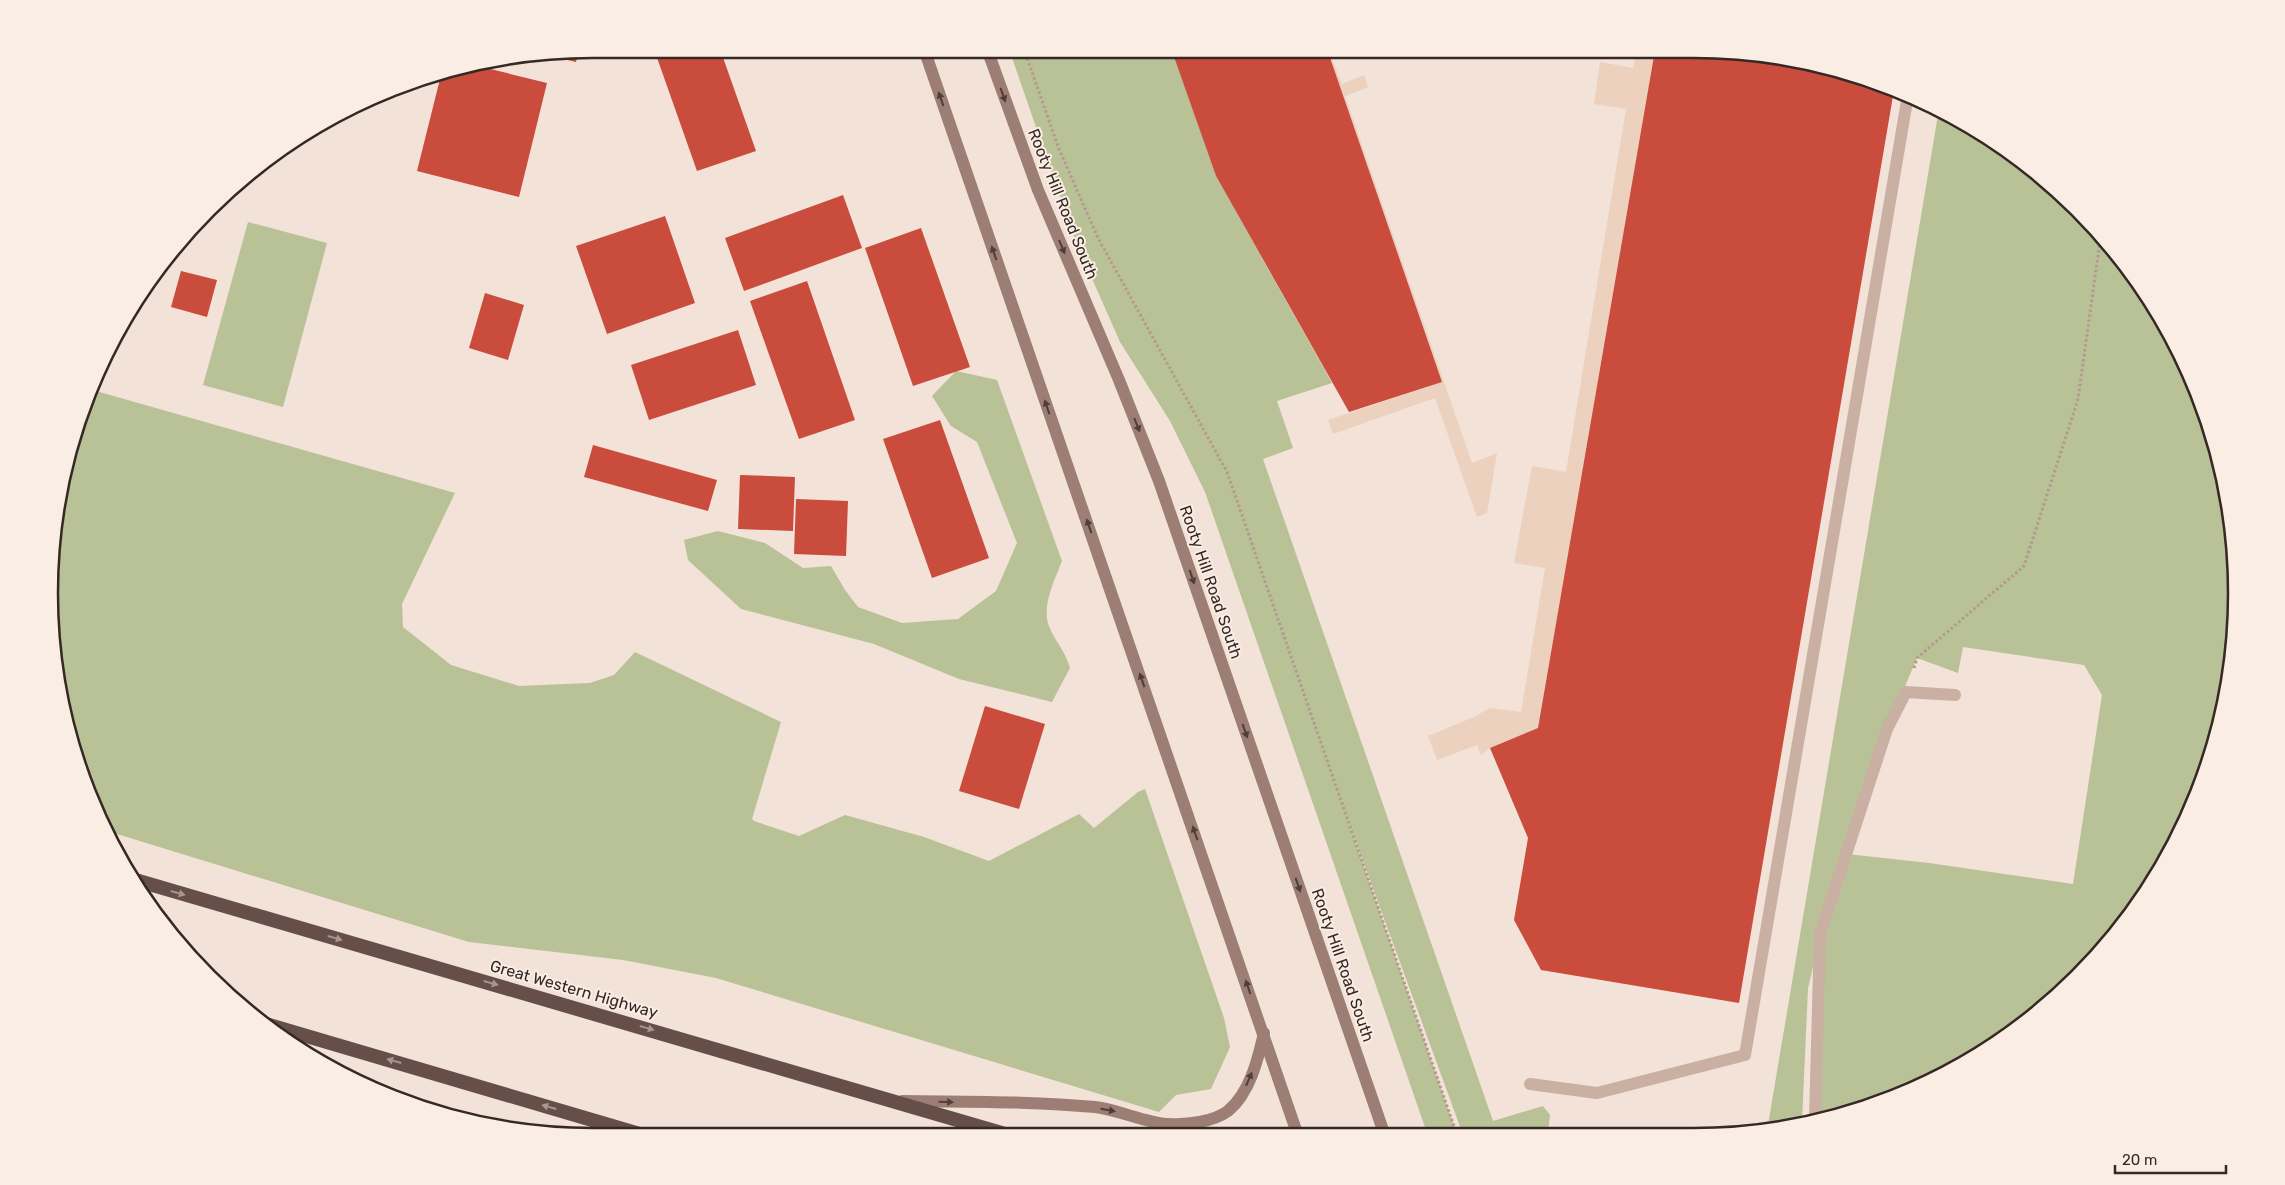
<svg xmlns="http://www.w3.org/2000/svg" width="2285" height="1185" viewBox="0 0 2285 1185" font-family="Rubik,sans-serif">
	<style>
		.green { fill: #b9c197; fill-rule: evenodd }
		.plaza { fill: #ebd1be }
		.building { fill: #ca4c3d }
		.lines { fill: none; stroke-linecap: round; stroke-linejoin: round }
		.path { stroke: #b6998e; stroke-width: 3; stroke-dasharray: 2.5 2.5; stroke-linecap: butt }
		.service { stroke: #cab0a3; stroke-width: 12 }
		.secondary { stroke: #9d7e75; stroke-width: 12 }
		.trunk { stroke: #664f49; stroke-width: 14 }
		.oneway { fill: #4f3e39 }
		.oneway2 { fill: #a9968f }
		.labels { text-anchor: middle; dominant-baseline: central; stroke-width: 4; stroke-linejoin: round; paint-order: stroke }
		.street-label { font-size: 16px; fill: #352825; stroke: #faede4 }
		.rim { fill: none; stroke: #352825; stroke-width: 2.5 }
	</style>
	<rect width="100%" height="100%" fill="#f2e2d7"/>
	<g class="green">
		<path d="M 1009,49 L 1172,49 L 1216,176 L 1332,383 L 1277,401 L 1293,448 L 1263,459 L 1493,1121 L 1543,1106 L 1550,1115 L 1548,1132 L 1462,1132 L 1348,820 L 1456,1132 L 1427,1133 L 1205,492 L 1170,421 L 1120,342 L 1075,240 Z"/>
		<path d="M 1939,109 L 2024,161 L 2101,234 L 2164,321 L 2207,418 L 2232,522 L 2235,628 L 2218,733 L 2180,833 L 2101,951 L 2023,1024 L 1900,1095 L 1815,1118 L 1820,938 L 1808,988 L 1802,1121 L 1767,1131 ZM 1963,647 L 2084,665 L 2102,695 L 2073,884 L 1929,863 L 1847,854 L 1887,729 L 1917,658 L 1958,673 Z"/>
		<path d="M 248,222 L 327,243 L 283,407 L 203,385 Z"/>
		<path d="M 956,371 L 997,380 L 1062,561 C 1055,579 1041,607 1049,626 C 1055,642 1065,650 1070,668 L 1052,702 L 959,679 L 874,644 L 741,609 L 688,560 L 684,540 L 718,531 L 765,543 L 803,568 L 831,566 L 845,590 L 858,607 L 902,623 L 958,619 L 996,591 L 1017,543 L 977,442 L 951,426 L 932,396 Z"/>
		<path d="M 89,389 L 455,493 L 402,604 L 403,627 L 451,665 L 519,686 L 590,683 L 614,675 L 635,652 L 781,722 L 752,819 L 754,821 L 799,836 L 845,815 L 924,837 L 989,861 L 1079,814 L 1094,828 L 1138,792 L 1145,789 L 1224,1018 L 1230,1047 L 1211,1089 L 1176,1095 L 1159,1112 L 716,978 L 623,960 L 469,942 L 104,830 L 67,733 L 50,628 L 50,557 L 67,452 Z"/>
	</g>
	<g class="plaza">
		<path d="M 1310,49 L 1328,49 L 1342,84 L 1364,75 L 1368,87 L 1345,96 L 1472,463 L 1497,453 L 1487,513 L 1477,517 L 1435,398 L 1333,434 L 1328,420 L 1433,385 Z"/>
		<path d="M 1637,50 L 1655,50 L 1538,728 L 1490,748 L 1481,755 L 1477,745 L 1437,760 L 1428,736 L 1474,717 L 1490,708 L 1521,712 L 1545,568 L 1514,563 L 1532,466 L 1566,472 L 1626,109 L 1594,104 L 1600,62 L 1633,68 Z"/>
	</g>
	<g class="building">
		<path d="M 664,49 L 720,49 L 756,151 L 697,171 L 655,52 Z"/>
		<path d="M 1176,49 L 1327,49 L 1442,382 L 1349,412 L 1216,176 L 1172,51 Z"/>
		<path d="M 579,50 L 576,62 L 542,54 Z"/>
		<path d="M 1655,50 L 1728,50 L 1834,67 L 1894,90 L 1739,1003 L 1541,970 L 1514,920 L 1528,838 L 1490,748 L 1538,728 Z"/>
		<path d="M 470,64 L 547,83 L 519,197 L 417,171 L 442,71 Z"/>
		<path d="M 843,195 L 862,248 L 744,291 L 725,238 Z"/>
		<path d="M 665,216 L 695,303 L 607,334 L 576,246 Z"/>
		<path d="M 921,228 L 970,367 L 913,386 L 865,248 Z"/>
		<path d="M 181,271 L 217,280 L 207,317 L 171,307 Z"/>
		<path d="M 807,281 L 855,420 L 799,439 L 750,301 Z"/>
		<path d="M 485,293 L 524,305 L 508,360 L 469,348 Z"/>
		<path d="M 738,330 L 756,385 L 649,420 L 631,365 Z"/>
		<path d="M 940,420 L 989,558 L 932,578 L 883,439 Z"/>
		<path d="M 593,445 L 717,480 L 708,511 L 584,477 Z"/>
		<path d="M 740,475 L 795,477 L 793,531 L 738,529 Z"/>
		<path d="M 796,499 L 848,501 L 846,556 L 794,554 Z"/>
		<path d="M 985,706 L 1045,724 L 1019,809 L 959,791 Z"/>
	</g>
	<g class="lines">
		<g class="path">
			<path d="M 1024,49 L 1059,149 L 1098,238 L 1227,472 L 1456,1132"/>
			<path d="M 1914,668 L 1917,658 L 2024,566 L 2078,399 L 2101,234"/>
		</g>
		<g class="service">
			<path d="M 1530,1084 L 1597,1093 L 1745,1055 L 1908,95"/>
			<path d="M 1815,1118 L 1820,934 L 1887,729 L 1906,692 L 1955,695"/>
		</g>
		<g class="secondary">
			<path d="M 924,49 L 1297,1133"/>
			<path d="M 987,49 L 1038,190 L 1119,380 L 1159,481 L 1384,1133"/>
			<path d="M 902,1101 C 967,1102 1031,1101 1095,1107 C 1120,1110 1145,1123 1169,1124 C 1187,1125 1213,1122 1228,1111 C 1250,1093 1258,1059 1264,1033"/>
		</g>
		<g class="trunk">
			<path d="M 132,879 L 1005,1134"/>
			<path d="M 259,1022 L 643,1135"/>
		</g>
	</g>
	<defs><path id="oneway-solid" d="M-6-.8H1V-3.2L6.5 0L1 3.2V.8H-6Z" transform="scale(1.25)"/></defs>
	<g class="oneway">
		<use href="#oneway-solid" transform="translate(1003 95) rotate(70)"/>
		<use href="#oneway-solid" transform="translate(941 99) rotate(-109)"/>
		<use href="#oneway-solid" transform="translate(1062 247) rotate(67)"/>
		<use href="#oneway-solid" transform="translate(994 253) rotate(-109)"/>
		<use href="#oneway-solid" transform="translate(1047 407) rotate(-109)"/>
		<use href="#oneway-solid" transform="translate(1137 425) rotate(68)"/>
		<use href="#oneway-solid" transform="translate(1089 526) rotate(-109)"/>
		<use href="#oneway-solid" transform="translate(1192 577) rotate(71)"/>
		<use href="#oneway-solid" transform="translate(1142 680) rotate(-109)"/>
		<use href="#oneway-solid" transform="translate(1245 731) rotate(71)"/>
		<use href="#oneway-solid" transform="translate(1195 833) rotate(-109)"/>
		<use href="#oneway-solid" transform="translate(1298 885) rotate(71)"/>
		<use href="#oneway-solid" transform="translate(1248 987) rotate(-109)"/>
		<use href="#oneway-solid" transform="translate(1249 1079) rotate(-67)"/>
		<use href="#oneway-solid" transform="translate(946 1102) rotate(1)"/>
		<use href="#oneway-solid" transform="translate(1108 1110) rotate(10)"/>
	</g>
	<g class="oneway2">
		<use href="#oneway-solid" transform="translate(178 893) rotate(16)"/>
		<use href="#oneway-solid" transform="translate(335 938) rotate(16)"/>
		<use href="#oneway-solid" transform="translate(491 983) rotate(16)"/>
		<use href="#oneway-solid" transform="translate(647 1028) rotate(16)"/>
		<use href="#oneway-solid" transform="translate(394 1061) rotate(-164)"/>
		<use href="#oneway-solid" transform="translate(549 1107) rotate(-164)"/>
	</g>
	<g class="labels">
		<g class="street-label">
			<text transform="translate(1063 204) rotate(68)">Rooty Hill Road South</text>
			<text transform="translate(1211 582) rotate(71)">Rooty Hill Road South</text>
			<text transform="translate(1343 965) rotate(71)">Rooty Hill Road South</text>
			<text transform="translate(574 989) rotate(16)">Great Western Highway</text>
		</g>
	</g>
	<path d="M0 0H2285V1185H0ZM593 58H1693A535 535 0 0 1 2228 593V593A535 535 0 0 1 1693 1128H593A535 535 0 0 1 58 593V593A535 535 0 0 1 593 58Z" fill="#faede4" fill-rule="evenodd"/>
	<path class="rim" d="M593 58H1693A535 535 0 0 1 2228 593V593A535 535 0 0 1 1693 1128H593A535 535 0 0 1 58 593V593A535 535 0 0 1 593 58Z"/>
	<path d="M2115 1165v8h111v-8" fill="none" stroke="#352825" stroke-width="2.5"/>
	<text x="2122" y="1165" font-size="15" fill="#352825" stroke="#faede4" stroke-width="4" paint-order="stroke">20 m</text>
</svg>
